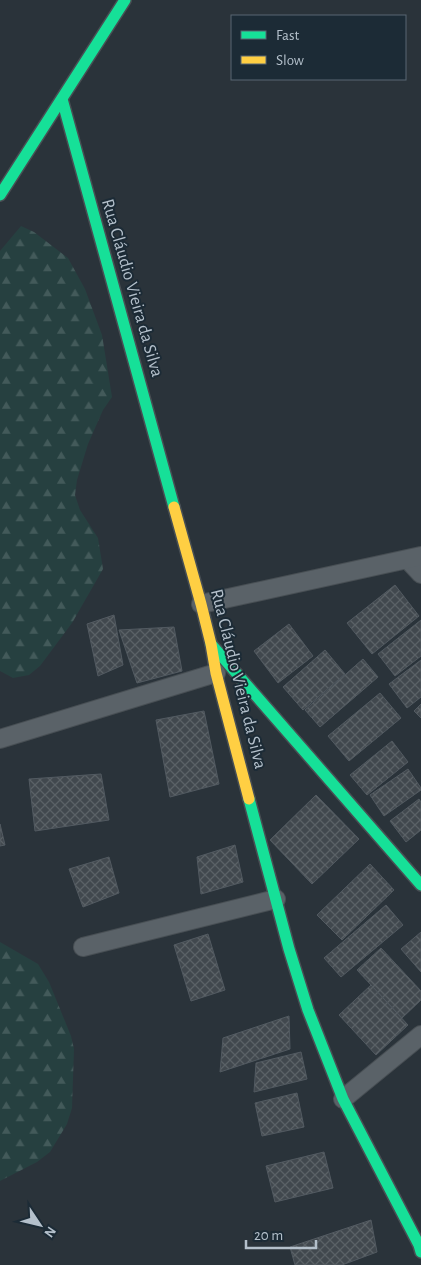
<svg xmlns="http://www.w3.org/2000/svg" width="421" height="1265" viewBox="0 0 421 1265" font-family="'Alegreya Sans',sans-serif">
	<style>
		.forest { fill: url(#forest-firs) }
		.building { fill: url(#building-cross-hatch); stroke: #525a61 }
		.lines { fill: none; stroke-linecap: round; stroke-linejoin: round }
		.street-casing { stroke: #484f54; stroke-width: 20 }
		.fast-casing { stroke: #484f54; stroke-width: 14 }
		.slow-casing { stroke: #484f54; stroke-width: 14 }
		.street { stroke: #5a6268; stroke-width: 18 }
		.fast { stroke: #16e098; stroke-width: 11 }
		.slow { stroke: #ffcf43; stroke-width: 11 }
		.labels { text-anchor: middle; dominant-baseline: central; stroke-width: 4; stroke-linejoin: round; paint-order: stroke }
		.street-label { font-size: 18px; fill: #b4c0cb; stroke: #1c2b36 }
	</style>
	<defs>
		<pattern id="forest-firs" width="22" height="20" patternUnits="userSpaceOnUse" patternTransform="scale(1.25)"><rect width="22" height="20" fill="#264040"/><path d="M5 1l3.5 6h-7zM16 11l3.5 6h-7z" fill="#435a5a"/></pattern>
		<pattern id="building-cross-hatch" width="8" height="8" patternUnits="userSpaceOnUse" patternTransform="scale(1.25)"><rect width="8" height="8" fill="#41484e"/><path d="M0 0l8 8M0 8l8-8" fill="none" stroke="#5a6166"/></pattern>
	</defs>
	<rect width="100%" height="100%" fill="#2a333a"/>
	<g class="forest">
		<path d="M 21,226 L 34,232 L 68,258 L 85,289 L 102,335 L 112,397 L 103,410 L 88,444 L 77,480 L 75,495 L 80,510 L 98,538 L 103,569 L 72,623 L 40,666 L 29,675 L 13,678 L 0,671 L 0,251 Z"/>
		<path d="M 0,942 L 38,964 L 49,982 L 71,1036 L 74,1049 L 72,1108 L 67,1124 L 50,1152 L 37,1162 L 0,1181 Z"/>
	</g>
	<g class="building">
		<path d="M 395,585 L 419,616 L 372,654 L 347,623 Z"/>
		<path d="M 114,615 L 123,665 L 98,676 L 87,624 Z"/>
		<path d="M 421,620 L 421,656 L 395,676 L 378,654 Z"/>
		<path d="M 289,624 L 313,656 L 278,683 L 254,651 Z"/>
		<path d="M 174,627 L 182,671 L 137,683 L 119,630 Z"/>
		<path d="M 325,650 L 345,674 L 303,710 L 283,687 Z"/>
		<path d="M 363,659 L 378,677 L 320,727 L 305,710 Z"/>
		<path d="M 421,660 L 421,697 L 407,708 L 389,684 Z"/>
		<path d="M 380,693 L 401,718 L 349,761 L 328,736 Z"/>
		<path d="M 421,704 L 421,718 L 414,711 Z"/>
		<path d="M 204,711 L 219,784 L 170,797 L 156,720 Z"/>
		<path d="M 392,741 L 408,762 L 367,795 L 350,775 Z"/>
		<path d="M 408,769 L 421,788 L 421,790 L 384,816 L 370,795 Z"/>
		<path d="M 101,774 L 109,820 L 35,831 L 29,779 Z"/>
		<path d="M 316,795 L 359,839 L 312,884 L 270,840 Z"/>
		<path d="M 419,799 L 421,802 L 421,830 L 406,842 L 390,821 Z"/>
		<path d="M 0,824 L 5,845 L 0,846 Z"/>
		<path d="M 235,845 L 243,882 L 201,894 L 197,857 Z"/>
		<path d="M 109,857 L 119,893 L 83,907 L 69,869 Z"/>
		<path d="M 370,864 L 394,890 L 342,940 L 317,915 Z"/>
		<path d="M 386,905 L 403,925 L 341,977 L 324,958 Z"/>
		<path d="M 421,932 L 421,972 L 401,949 Z"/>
		<path d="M 208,934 L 225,990 L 191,1001 L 174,945 Z"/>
		<path d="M 381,948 L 421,991 L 421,1000 L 402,1018 L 357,970 Z"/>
		<path d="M 371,985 L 408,1025 L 376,1055 L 339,1015 Z"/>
		<path d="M 289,1016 L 290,1049 L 220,1072 L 223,1038 Z"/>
		<path d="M 301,1052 L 307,1079 L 254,1092 L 256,1063 Z"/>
		<path d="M 297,1093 L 304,1127 L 262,1136 L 255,1103 Z"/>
		<path d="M 324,1152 L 333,1188 L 275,1202 L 266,1166 Z"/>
		<path d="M 371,1220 L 377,1252 L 342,1265 L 295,1265 L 290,1247 Z"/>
	</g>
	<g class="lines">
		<defs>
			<g id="street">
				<path d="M 408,560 L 421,574"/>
				<path d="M 201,604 L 421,556"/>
				<path d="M 0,739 L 216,673"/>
				<path d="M 83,947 L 276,899"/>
				<path d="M 343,1099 L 421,1035"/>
			</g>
			<g id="fast">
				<path d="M 62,99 L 174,507"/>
				<path d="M 0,195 L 125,0"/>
				<path d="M 211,644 L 421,885"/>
				<path d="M 249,799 L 289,949 L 308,1010 L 343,1099 L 419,1245 L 421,1252"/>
			</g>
			<path id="slow" d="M 174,507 L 201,604 L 211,644 L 216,673 L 249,799"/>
		</defs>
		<use href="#street" class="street-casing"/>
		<use href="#fast" class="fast-casing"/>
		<use href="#slow" class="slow-casing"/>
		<use href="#street" class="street"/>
		<use href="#fast" class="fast"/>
		<use href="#slow" class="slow"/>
	</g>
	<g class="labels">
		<g class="street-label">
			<text transform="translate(132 288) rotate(74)">Rua Cláudio Vieira da Silva</text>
			<text transform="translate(238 679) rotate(76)">Rua Cláudio Vieira da Silva</text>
		</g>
	</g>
	<rect x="231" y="15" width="175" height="65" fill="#1c2b36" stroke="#596772"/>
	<rect x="241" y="31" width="25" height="8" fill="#16e098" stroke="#596772"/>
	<text x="276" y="40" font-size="15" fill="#b4c0cb">Fast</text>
	<rect x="241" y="56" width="25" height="8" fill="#ffcf43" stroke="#596772"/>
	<text x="276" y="65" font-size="15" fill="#b4c0cb">Slow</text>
	<g transform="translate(40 1225) rotate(125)" stroke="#1c2b36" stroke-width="4" paint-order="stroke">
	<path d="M0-4L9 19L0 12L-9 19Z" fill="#b4c0cb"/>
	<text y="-8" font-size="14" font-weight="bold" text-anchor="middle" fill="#b4c0cb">N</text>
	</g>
	<path d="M246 1240v8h70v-8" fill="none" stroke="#b4c0cb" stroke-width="2.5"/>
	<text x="254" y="1240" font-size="15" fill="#b4c0cb" stroke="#1c2b36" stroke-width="4" paint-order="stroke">20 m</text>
</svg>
